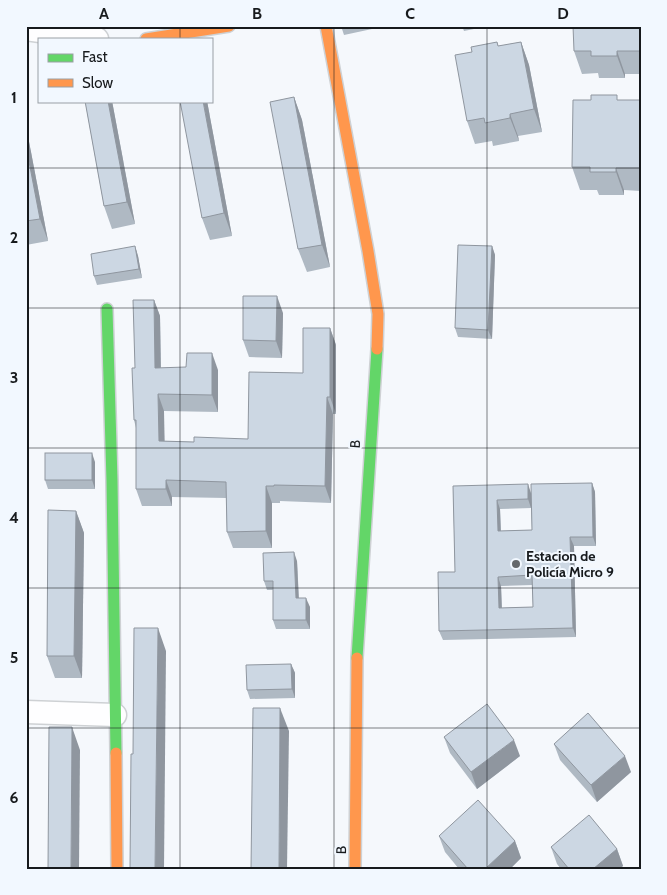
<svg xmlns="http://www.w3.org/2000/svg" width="667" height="895" viewBox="0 0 667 895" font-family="Cabin,sans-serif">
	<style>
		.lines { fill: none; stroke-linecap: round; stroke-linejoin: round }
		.street-casing { stroke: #ced1d4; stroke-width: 25 }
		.fast-casing { stroke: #ced1d4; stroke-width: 14 }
		.slow-casing { stroke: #ced1d4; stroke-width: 14 }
		.street { stroke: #fefeff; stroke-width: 22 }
		.fast { stroke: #63d668; stroke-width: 11 }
		.slow { stroke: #ff974d; stroke-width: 11 }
		.wall { fill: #afb9c3; fill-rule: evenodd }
		.shaded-wall { fill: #8f969f }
		.building { fill: #ccd7e3; stroke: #8f969f; fill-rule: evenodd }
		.grid { fill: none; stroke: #171a1d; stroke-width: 1; stroke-opacity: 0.55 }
		.poi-dot { fill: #65686b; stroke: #f2f8ff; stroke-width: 2 }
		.labels { text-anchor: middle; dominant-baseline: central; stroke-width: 4; stroke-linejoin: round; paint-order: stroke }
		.street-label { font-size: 14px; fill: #171a1d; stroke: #f2f8ff }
		.poi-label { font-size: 14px; font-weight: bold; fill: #171a1d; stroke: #f2f8ff; text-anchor: start }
		.neatline { fill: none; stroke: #171a1d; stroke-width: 2 }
		.grid-label { font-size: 16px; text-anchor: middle; font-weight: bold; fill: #171a1d }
	</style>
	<rect width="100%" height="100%" fill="#f5f8fc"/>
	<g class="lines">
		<defs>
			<g id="street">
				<path d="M 26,29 L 97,39"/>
				<path d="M 26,712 L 115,715"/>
			</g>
			<g id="fast">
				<path d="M 107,309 L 112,481 L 116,753"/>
				<path d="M 357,658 L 377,349"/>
			</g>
			<g id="slow">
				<path d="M 326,26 L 368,251 L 378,314 L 377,349"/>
				<path d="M 146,39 L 229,26"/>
				<path d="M 116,753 L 117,869"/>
				<path d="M 355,869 L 357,658"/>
			</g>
		</defs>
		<use href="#street" class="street-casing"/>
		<use href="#fast" class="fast-casing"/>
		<use href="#slow" class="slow-casing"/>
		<use href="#street" class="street"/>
		<use href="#fast" class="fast"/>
		<use href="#slow" class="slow"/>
	</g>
	<g class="wall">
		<path d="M 341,26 L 371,26 L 372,29 L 344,35 Z"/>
		<path d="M 462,26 L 489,26 L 464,31 Z"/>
		<path d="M 641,26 L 641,74 L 625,74 L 625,78 L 599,78 L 598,73 L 582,74 L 574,51 Z"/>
		<path d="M 497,42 L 498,46 L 521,42 L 529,65 L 542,132 L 518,136 L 519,141 L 493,146 L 492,141 L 475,144 L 467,121 L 472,52 Z"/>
		<path d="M 294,97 L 302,120 L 330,267 L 307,272 L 298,249 Z"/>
		<path d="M 619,100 L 640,100 L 641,101 L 641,191 L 624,190 L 624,195 L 599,195 L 597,190 L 580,190 L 572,167 Z"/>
		<path d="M 85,101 L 112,101 L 135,224 L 112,229 L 104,206 Z"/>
		<path d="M 207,101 L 232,236 L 210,240 L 202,218 Z"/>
		<path d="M 26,126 L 48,241 L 26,245 Z"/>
		<path d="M 135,246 L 138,256 L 142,278 L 97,285 L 94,276 Z"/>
		<path d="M 492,246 L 495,255 L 492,339 L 458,337 L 455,328 Z"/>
		<path d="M 154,300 L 160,316 L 161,368 L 218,370 L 218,412 L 164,411 L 164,441 L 194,442 L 248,439 L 303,373 L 330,328 L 336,345 L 336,414 L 333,414 L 331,503 L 280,501 L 280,503 L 272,503 L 272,548 L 233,548 L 227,532 L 226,498 L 172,497 L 172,506 L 142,506 L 136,489 L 136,428 L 134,420 L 135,368 Z"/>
		<path d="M 283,313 L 282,358 L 249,357 L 243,340 Z"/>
		<path d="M 95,462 L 95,489 L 48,489 L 45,480 Z"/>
		<path d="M 592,483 L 595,492 L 596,546 L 574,546 L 576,637 L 443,640 L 439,631 L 455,572 L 453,486 L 531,493 ZM 531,508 L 532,530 L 501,531 L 500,509 ZM 532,585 L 533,607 L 502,608 L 501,586 Z"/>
		<path d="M 76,511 L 84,533 L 82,678 L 55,678 L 47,656 Z"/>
		<path d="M 297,561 L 299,598 L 310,607 L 310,629 L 276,629 L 273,620 L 273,590 L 267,590 L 264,581 Z"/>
		<path d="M 291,664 L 295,673 L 295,698 L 250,699 L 247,690 Z"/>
		<path d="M 444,737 L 520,756 L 477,789 L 450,753 Z"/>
		<path d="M 554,744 L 631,772 L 597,802 L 560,760 Z"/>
		<path d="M 439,836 L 515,841 L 521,858 L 510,869 L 459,869 L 445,852 Z"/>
		<path d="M 551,847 L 617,849 L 623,866 L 619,869 L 561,869 L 557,864 Z"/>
	</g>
	<g class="shaded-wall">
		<path d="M 521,42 L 529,65 L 542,132 L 534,109 Z"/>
		<path d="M 617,51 L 625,74 L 625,78 L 617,56 Z"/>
		<path d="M 294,97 L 302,120 L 330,267 L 322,245 Z"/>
		<path d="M 108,101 L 112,101 L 135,224 L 127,202 Z"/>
		<path d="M 203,101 L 207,101 L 232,236 L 224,213 Z"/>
		<path d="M 510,114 L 518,136 L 519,141 L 510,118 Z"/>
		<path d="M 26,126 L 48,241 L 40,219 L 26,146 Z"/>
		<path d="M 616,168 L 624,190 L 624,195 L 616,172 Z"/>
		<path d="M 135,246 L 138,256 L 142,278 L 139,269 Z"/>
		<path d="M 492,246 L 495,255 L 492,339 L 488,330 Z"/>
		<path d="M 277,296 L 283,313 L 282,358 L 276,341 Z"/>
		<path d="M 154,300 L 160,316 L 161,385 L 155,368 Z"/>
		<path d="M 330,328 L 336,345 L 336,414 L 330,397 Z"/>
		<path d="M 212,353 L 218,370 L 218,412 L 212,395 Z"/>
		<path d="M 158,394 L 164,411 L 165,458 L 159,441 Z"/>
		<path d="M 327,397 L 333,414 L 331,503 L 325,486 Z"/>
		<path d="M 92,453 L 95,462 L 95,489 L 92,480 Z"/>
		<path d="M 166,480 L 172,497 L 172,506 L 166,489 Z"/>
		<path d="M 592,483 L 595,492 L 596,546 L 593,537 Z"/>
		<path d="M 528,484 L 531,493 L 531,508 L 528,499 Z"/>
		<path d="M 266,486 L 272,503 L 272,548 L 266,531 Z"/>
		<path d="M 497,500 L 500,509 L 501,540 L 498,531 Z"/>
		<path d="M 76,511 L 84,533 L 82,678 L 74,656 Z"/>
		<path d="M 570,537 L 574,546 L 576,637 L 573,628 Z"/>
		<path d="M 294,552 L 297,561 L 299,607 L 296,598 Z"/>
		<path d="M 498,577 L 501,586 L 502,617 L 499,608 Z"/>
		<path d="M 306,598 L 310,607 L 310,629 L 306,620 Z"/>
		<path d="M 158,628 L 166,651 L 164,869 L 155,869 Z"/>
		<path d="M 291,664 L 295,673 L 295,698 L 292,689 Z"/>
		<path d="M 280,708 L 289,731 L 287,869 L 279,869 Z"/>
		<path d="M 72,727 L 80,750 L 79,869 L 71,869 Z"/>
		<path d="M 514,740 L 520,756 L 477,789 L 471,772 Z"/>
		<path d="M 625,756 L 631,772 L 597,802 L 591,785 Z"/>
		<path d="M 515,841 L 521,858 L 510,869 L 485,869 Z"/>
		<path d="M 617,849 L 623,866 L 619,869 L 593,869 Z"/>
	</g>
	<g class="building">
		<path d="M 573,26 L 641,26 L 641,51 L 617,51 L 617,56 L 591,56 L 591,51 L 574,51 Z"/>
		<path d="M 497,42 L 498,46 L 521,42 L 534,109 L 510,114 L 510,118 L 485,123 L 484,118 L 467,121 L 455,55 L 472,52 L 471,47 Z"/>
		<path d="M 591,95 L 617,95 L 617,100 L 640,100 L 640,168 L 616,168 L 616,172 L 590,172 L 590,167 L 572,167 L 573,100 L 591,100 Z"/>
		<path d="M 294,97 L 322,245 L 298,249 L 270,102 Z"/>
		<path d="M 85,101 L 108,101 L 127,202 L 104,206 Z"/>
		<path d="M 180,101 L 203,101 L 224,213 L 202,218 Z"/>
		<path d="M 26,146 L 40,219 L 26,221 Z"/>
		<path d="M 458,245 L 492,246 L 488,330 L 455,328 Z"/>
		<path d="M 135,246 L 139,269 L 94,276 L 91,254 Z"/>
		<path d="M 243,296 L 277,296 L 276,341 L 243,340 Z"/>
		<path d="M 133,300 L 154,300 L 155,368 L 186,367 L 187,353 L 212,353 L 212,395 L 158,394 L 159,441 L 194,442 L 194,437 L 248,439 L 249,372 L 303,373 L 303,328 L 330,328 L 330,397 L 327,397 L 325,486 L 274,485 L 274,486 L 266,486 L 266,531 L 227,532 L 226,482 L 166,480 L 166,489 L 136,489 L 136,420 L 134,420 L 132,368 L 135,368 Z"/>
		<rect x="45" y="453" width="47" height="27"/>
		<path d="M 592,483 L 593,537 L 570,537 L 573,628 L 439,631 L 438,572 L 455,572 L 453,486 L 528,484 L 528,499 L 497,500 L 498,531 L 532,530 L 531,484 ZM 532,575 L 533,607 L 499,608 L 498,577 Z"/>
		<path d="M 48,510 L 76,511 L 74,656 L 47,656 Z"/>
		<path d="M 294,552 L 296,598 L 306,598 L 306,620 L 273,620 L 273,581 L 264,581 L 263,553 Z"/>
		<path d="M 134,628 L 158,628 L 155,869 L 130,869 L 131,754 L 133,754 Z"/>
		<path d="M 291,664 L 292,689 L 247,690 L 246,665 Z"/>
		<path d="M 487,704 L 514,740 L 471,772 L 444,737 Z"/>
		<path d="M 253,708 L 280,708 L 279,869 L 251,869 Z"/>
		<path d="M 588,713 L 625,756 L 591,785 L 554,744 Z"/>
		<path d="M 49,727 L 72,727 L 71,869 L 48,869 Z"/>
		<path d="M 478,800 L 515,841 L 485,869 L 468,869 L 439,836 Z"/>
		<path d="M 589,815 L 617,849 L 593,869 L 569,869 L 551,847 Z"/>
	</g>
	<path class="grid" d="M 180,26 L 180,39M 334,26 L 334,869M 487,26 L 487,869M 180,101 L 180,869M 26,168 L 641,168M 26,308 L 641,308M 26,448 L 641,448M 26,588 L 641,588M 26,728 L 641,728"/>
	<circle class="poi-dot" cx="516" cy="564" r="5"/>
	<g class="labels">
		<g class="street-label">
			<text transform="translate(355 444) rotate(-87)">B</text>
			<text transform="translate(341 850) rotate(-89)">B</text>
		</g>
		<g class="poi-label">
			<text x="526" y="556">Estacion de<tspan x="526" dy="16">Policía Micro 9</tspan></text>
		</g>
	</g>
	<rect width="667" height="895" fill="none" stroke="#f2f8ff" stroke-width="55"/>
	<rect x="38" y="38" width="175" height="65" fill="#f2f8ff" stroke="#9a9fa5"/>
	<rect x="48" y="54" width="25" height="8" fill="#63d668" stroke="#9a9fa5"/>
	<text x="82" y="62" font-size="15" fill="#171a1d">Fast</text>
	<rect x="48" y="79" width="25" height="8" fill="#ff974d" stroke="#9a9fa5"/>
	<text x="82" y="88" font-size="15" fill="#171a1d">Slow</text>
	<rect x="28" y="28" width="612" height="840" class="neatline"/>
	<g class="grid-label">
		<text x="104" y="19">A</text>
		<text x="257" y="19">B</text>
		<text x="410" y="19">C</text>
		<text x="563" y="19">D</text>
		<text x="14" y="103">1</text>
		<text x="14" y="243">2</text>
		<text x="14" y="383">3</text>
		<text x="14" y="523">4</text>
		<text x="14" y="663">5</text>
		<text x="14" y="803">6</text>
	</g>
</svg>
